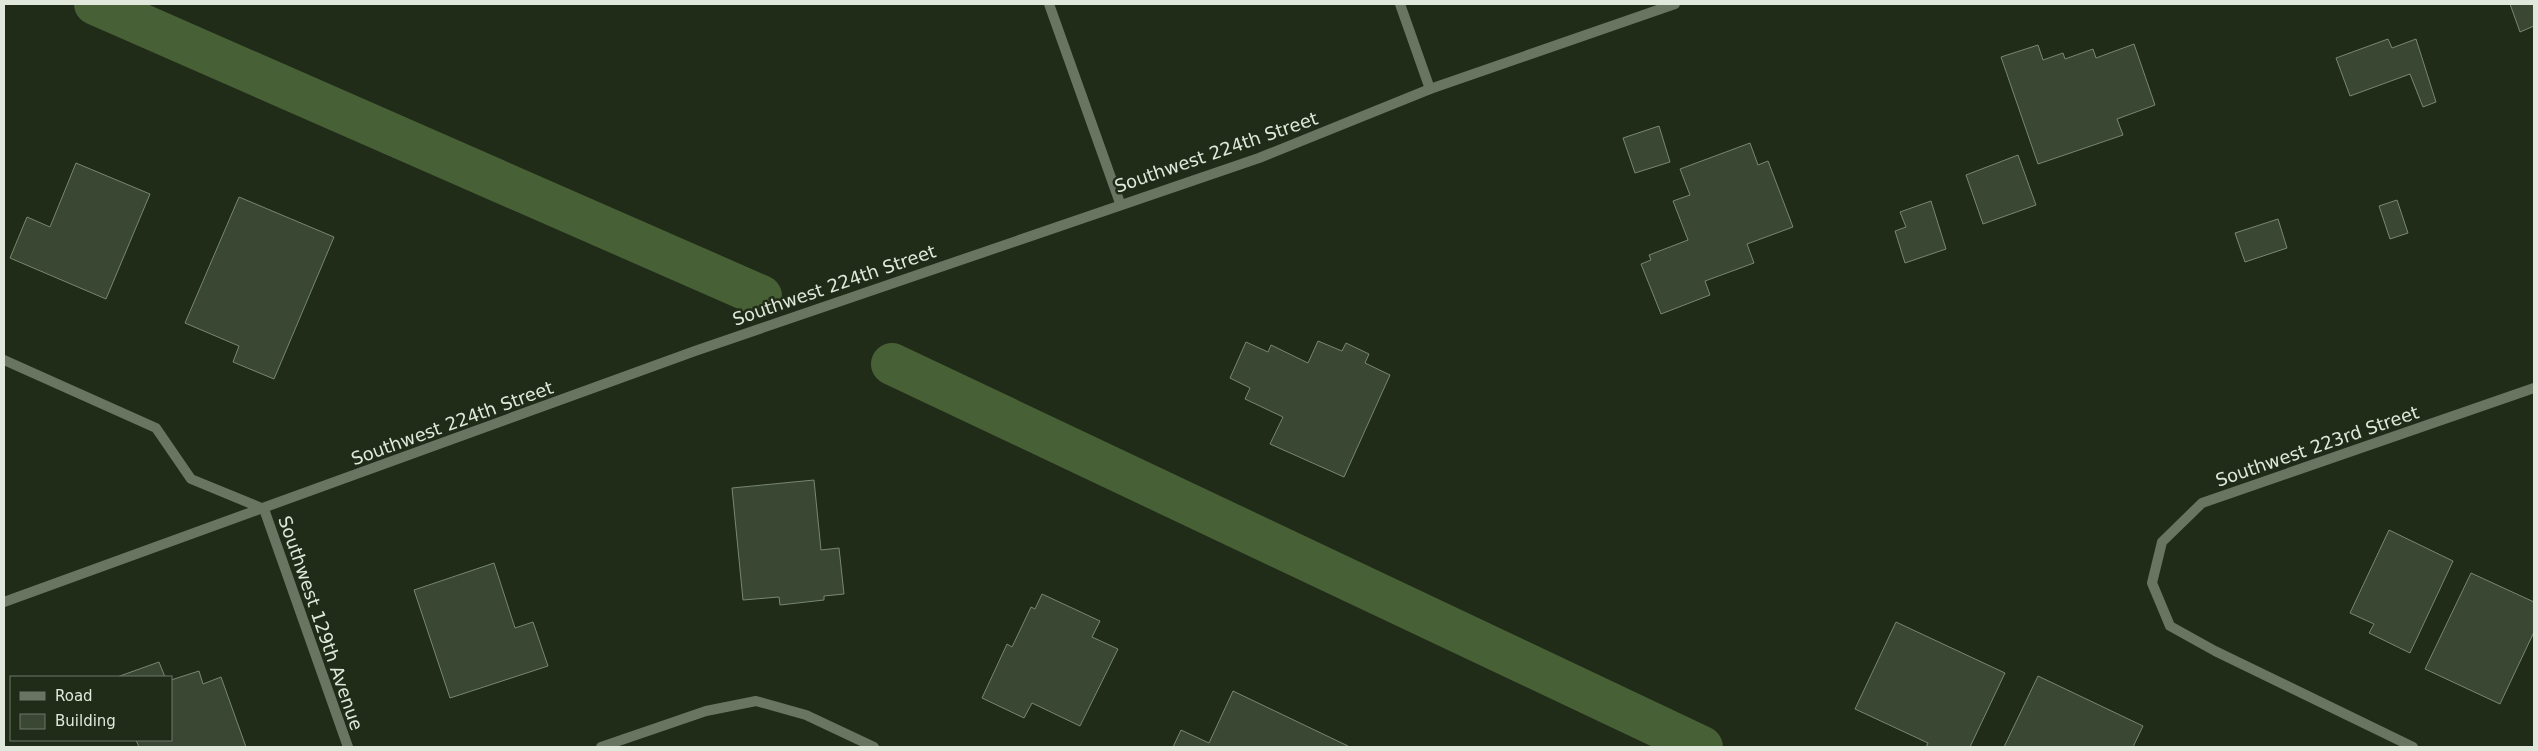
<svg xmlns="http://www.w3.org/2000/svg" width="2538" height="751" viewBox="0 0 2538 751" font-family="'DejaVu Sans',sans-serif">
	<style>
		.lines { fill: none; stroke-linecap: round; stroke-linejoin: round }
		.canal { stroke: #486036; stroke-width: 42 }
		.building { fill: #3a4732; stroke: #79876f }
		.service { stroke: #697461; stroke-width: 10 }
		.minor { stroke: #697461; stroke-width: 10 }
		.labels { text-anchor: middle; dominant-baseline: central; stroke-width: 5; stroke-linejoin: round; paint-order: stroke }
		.street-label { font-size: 18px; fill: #e0e8db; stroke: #202c18 }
	</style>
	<rect width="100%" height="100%" fill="#202c18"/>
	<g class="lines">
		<g class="canal">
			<path d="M 95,4 L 761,296"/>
			<path d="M 892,364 L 1702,747"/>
		</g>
	</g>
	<g class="building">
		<path d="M 2510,4 L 2534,4 L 2534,26 L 2520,32 Z"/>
		<path d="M 2388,39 L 2392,48 L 2416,39 L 2436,102 L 2423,107 L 2410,74 L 2350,96 L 2336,58 Z"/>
		<path d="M 2134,44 L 2155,105 L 2117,119 L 2123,135 L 2038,164 L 2001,57 L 2038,45 L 2043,60 L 2063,53 L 2065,59 L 2093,49 L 2096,58 Z"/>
		<path d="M 1659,126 L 1670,162 L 1635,173 L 1623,138 Z"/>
		<path d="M 1750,143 L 1758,165 L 1768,161 L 1793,227 L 1747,244 L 1754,263 L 1705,281 L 1710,295 L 1661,314 L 1641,264 L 1651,260 L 1649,255 L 1688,240 L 1673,201 L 1690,195 L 1680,169 Z"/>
		<path d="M 2018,155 L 2036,205 L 1983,224 L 1966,175 Z"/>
		<path d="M 76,163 L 150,194 L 106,299 L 10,258 L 27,217 L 50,227 Z"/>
		<path d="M 239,197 L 334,237 L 274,379 L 233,362 L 239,346 L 185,323 Z"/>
		<path d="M 2397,200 L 2408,233 L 2390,239 L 2379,206 Z"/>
		<path d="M 1931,201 L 1946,249 L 1905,263 L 1895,231 L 1906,227 L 1900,212 Z"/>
		<path d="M 2278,219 L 2287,248 L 2245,262 L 2235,233 Z"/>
		<path d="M 1318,341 L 1342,351 L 1346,343 L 1369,354 L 1365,363 L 1390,375 L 1344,477 L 1270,444 L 1283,417 L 1245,399 L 1250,388 L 1230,378 L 1246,342 L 1268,352 L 1271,345 L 1308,363 Z"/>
		<path d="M 814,480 L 821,550 L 839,548 L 844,594 L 824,596 L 824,600 L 780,605 L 779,597 L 743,600 L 732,488 Z"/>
		<path d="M 2389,530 L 2453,561 L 2410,653 L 2369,633 L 2374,624 L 2350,613 Z"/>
		<path d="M 494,563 L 515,628 L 533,622 L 548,666 L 450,698 L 414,590 Z"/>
		<path d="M 2471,573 L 2534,602 L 2534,632 L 2500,704 L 2425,669 Z"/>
		<path d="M 1042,594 L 1100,621 L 1092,637 L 1118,649 L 1080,726 L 1032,703 L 1024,718 L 982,698 L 1007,644 L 1012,647 L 1031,607 L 1035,609 Z"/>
		<path d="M 1896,622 L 2005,673 L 1970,747 L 1926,747 L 1928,743 L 1855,709 Z"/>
		<path d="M 159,662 L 165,677 L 117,677 Z"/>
		<path d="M 199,671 L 203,684 L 221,677 L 246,747 L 139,747 L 136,740 L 171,740 L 171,680 Z"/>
		<path d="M 2038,676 L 2143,726 L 2133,747 L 2004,747 Z"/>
		<path d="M 1233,691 L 1348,746 L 1347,747 L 1173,747 L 1181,730 L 1209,743 Z"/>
	</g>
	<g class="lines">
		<path class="service" d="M 1049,4 L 1120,203"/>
		<g class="minor">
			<path d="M 1400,4 L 1430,89"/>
			<path d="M 4,360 L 156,428 L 191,479 L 264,509 L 348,747"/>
			<path d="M 4,602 L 695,351 L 1259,158 L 1430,89 L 1675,4"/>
			<path d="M 601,747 L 706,711 L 756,701 L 806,715 L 874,747"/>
			<path d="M 2413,747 L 2215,651 L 2170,626 L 2152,583 L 2162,542 L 2202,503 L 2534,388"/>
		</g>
	</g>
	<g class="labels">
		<g class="street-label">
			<text transform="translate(1216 152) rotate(-19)">Southwest 224th Street</text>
			<text transform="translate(834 285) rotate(-19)">Southwest 224th Street</text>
			<text transform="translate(452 423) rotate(-20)">Southwest 224th Street</text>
			<text transform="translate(2317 446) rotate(-19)">Southwest 223rd Street</text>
			<text transform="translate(321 623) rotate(71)">Southwest 129th Avenue</text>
		</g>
	</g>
	<rect width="2538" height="751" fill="none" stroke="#e0e8db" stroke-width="10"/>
	<rect x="10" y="676" width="162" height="65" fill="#202c18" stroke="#6d7766"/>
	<rect x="20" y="692" width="25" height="8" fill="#697461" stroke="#6d7766"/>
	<text x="55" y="701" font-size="15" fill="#e0e8db">Road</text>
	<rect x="20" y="714" width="25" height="15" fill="#3a4732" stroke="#6d7766"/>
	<text x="55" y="726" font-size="15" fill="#e0e8db">Building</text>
</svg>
